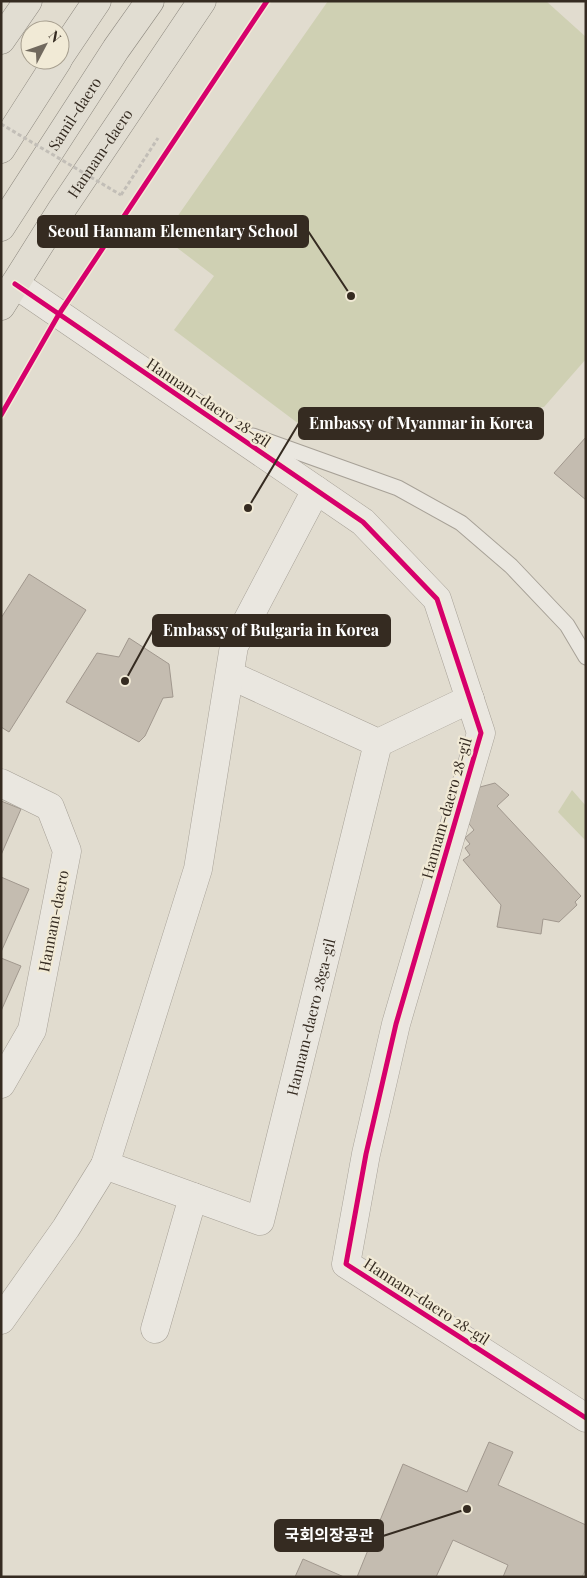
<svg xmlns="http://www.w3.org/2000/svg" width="587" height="1578" viewBox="0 0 587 1578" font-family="'Playfair Display','Noto Sans KR',serif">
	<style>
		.green { fill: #cfd0b3 }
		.building { fill: #c4bcb0; stroke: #a1988e }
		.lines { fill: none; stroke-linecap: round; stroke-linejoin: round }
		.service-casing { stroke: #a7a197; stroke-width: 17 }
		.minor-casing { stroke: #a7a197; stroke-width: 29 }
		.primary-casing { stroke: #8c877e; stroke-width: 29 }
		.path { stroke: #c2beb7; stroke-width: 3; stroke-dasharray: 4 2.5; stroke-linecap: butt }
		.service { stroke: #eae7e0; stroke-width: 15 }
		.minor { stroke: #eae7e0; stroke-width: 28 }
		.primary { stroke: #e1ddd2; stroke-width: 28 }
		.path-bridge { stroke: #c2beb7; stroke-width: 3; stroke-dasharray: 4 2.5; stroke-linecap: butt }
		.cycleway-casing { stroke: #f1ead6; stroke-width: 8 }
		.cycleway { stroke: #d6006c; stroke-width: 5 }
		.labels { text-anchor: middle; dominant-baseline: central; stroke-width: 4.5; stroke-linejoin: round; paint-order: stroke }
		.street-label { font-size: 15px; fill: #352b21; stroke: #f1ead6 }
		.leader { fill: none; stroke: #352b21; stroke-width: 2 }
		.callout-dot { fill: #352b21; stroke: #f1ead6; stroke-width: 2 }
		.callout { fill: #352b21; stroke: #352b21; stroke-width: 2 }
		.callout-label { font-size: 16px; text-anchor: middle; font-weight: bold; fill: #fff }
	</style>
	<rect width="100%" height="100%" fill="#e1dccf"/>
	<g class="green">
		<path d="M 328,1 L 546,1 L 586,37 L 586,359 L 544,407 L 311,433 L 174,330 L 214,276 L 163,237 Z"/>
		<path d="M 572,790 L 586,806 L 586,841 L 558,812 Z"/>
	</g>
	<g class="building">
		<path d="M 586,437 L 586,500 L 554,473 Z"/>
		<path d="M 29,574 L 86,610 L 9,732 L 1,727 L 1,618 Z"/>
		<path d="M 129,638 L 169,664 L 173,697 L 163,698 L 145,736 L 139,742 L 66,702 L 97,653 L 119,657 Z"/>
		<path d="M 495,783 L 509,795 L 497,806 L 581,896 L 575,902 L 577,905 L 559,922 L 543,919 L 541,934 L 497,927 L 501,905 L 463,860 L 470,855 L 465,848 L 470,844 L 465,838 L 474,830 L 462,815 L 475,804 L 471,799 L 480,787 Z"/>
		<path d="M 1,801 L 21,809 L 1,855 Z"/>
		<path d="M 1,877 L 29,889 L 1,952 Z"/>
		<path d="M 1,958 L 21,966 L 1,1011 Z"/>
		<path d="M 489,1442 L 513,1452 L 498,1485 L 586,1525 L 586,1569 L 582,1577 L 503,1577 L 508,1565 L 453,1540 L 436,1577 L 357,1577 L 403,1464 L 467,1492 Z"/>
		<path d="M 303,1559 L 344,1577 L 295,1577 Z"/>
	</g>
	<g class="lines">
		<defs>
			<path id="service" d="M 253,436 L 398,488 L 461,523 L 511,566 L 567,625 L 586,657"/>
			<g id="minor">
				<path d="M 15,284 L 363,522 L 437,599 L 481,733 L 396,1024 L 366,1154 L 346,1264 L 586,1418"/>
				<path d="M 230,675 L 378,743 L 470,699"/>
				<path d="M 1,783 L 50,807 L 67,851 L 32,1030 L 1,1084"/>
				<path id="s1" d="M 105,1165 L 260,1221 L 378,743"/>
				<path d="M 1,1320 L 66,1228 L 105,1165 L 198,869 L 234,646 L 316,490"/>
				<path d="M 155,1329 L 193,1197"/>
			</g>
			<g id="primary">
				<path d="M 1,40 L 28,1"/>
				<path d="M 60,56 L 97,1"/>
				<path d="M 1,149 L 58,60"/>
				<path id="s2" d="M 1,227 L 116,49 L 150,1"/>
				<path id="s3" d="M 1,306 L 62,209 L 202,1"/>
			</g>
		</defs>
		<use href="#service" class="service-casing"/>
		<use href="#minor" class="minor-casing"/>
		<use href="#primary" class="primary-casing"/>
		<path class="path" d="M 121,195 L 158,138"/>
		<use href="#service" class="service"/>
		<use href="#minor" class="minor"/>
		<use href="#primary" class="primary"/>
		<path class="path-bridge" d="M 1,124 L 121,195"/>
		<defs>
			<g id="cycleway">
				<path d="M 15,284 L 363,522 L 437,599 L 481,733 L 396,1024 L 366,1154 L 346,1264 L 586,1418"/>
				<path d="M 1,415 L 59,314 L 267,1"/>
			</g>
		</defs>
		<use href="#cycleway" class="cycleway-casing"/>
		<use href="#cycleway" class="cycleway"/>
	</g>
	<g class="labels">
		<g class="street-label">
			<text stroke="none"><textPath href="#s2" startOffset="135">Samil-daero</textPath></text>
			<text stroke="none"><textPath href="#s3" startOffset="182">Hannam-daero</textPath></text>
			<text transform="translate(209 402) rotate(34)">Hannam-daero 28-gil</text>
			<text transform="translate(446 808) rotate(-74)">Hannam-daero 28-gil</text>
			<text transform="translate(53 921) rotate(-79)">Hannam-daero</text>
			<text stroke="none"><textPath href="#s1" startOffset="375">Hannam-daero 28ga-gil</textPath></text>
			<text transform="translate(427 1301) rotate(33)">Hannam-daero 28-gil</text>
		</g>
	</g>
	<path class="leader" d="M351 296L308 231M248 508L299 423M125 681L153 630M467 1509L383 1536"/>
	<g class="callout-dot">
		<circle cx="351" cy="296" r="5"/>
		<circle cx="248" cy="508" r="5"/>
		<circle cx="125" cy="681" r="5"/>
		<circle cx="467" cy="1509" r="5"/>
	</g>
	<g class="callout">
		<rect x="38" y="216" width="270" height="31" rx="5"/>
		<rect x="299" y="408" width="244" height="31" rx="5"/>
		<rect x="153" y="615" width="237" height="31" rx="5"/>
		<rect x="275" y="1520" width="108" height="31" rx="5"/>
	</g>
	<g class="callout-label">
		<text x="173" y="237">Seoul Hannam Elementary School</text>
		<text x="421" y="429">Embassy of Myanmar in Korea</text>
		<text x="271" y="636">Embassy of Bulgaria in Korea</text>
		<text x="329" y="1541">국회의장공관</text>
	</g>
	<rect width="587" height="1578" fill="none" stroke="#352b21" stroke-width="5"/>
	<g transform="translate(45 45) rotate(49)"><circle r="24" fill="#f1ead6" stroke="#a69e8e"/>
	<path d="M0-4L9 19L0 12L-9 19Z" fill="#71695e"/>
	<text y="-8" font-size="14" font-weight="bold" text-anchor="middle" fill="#352b21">N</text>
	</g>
</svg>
